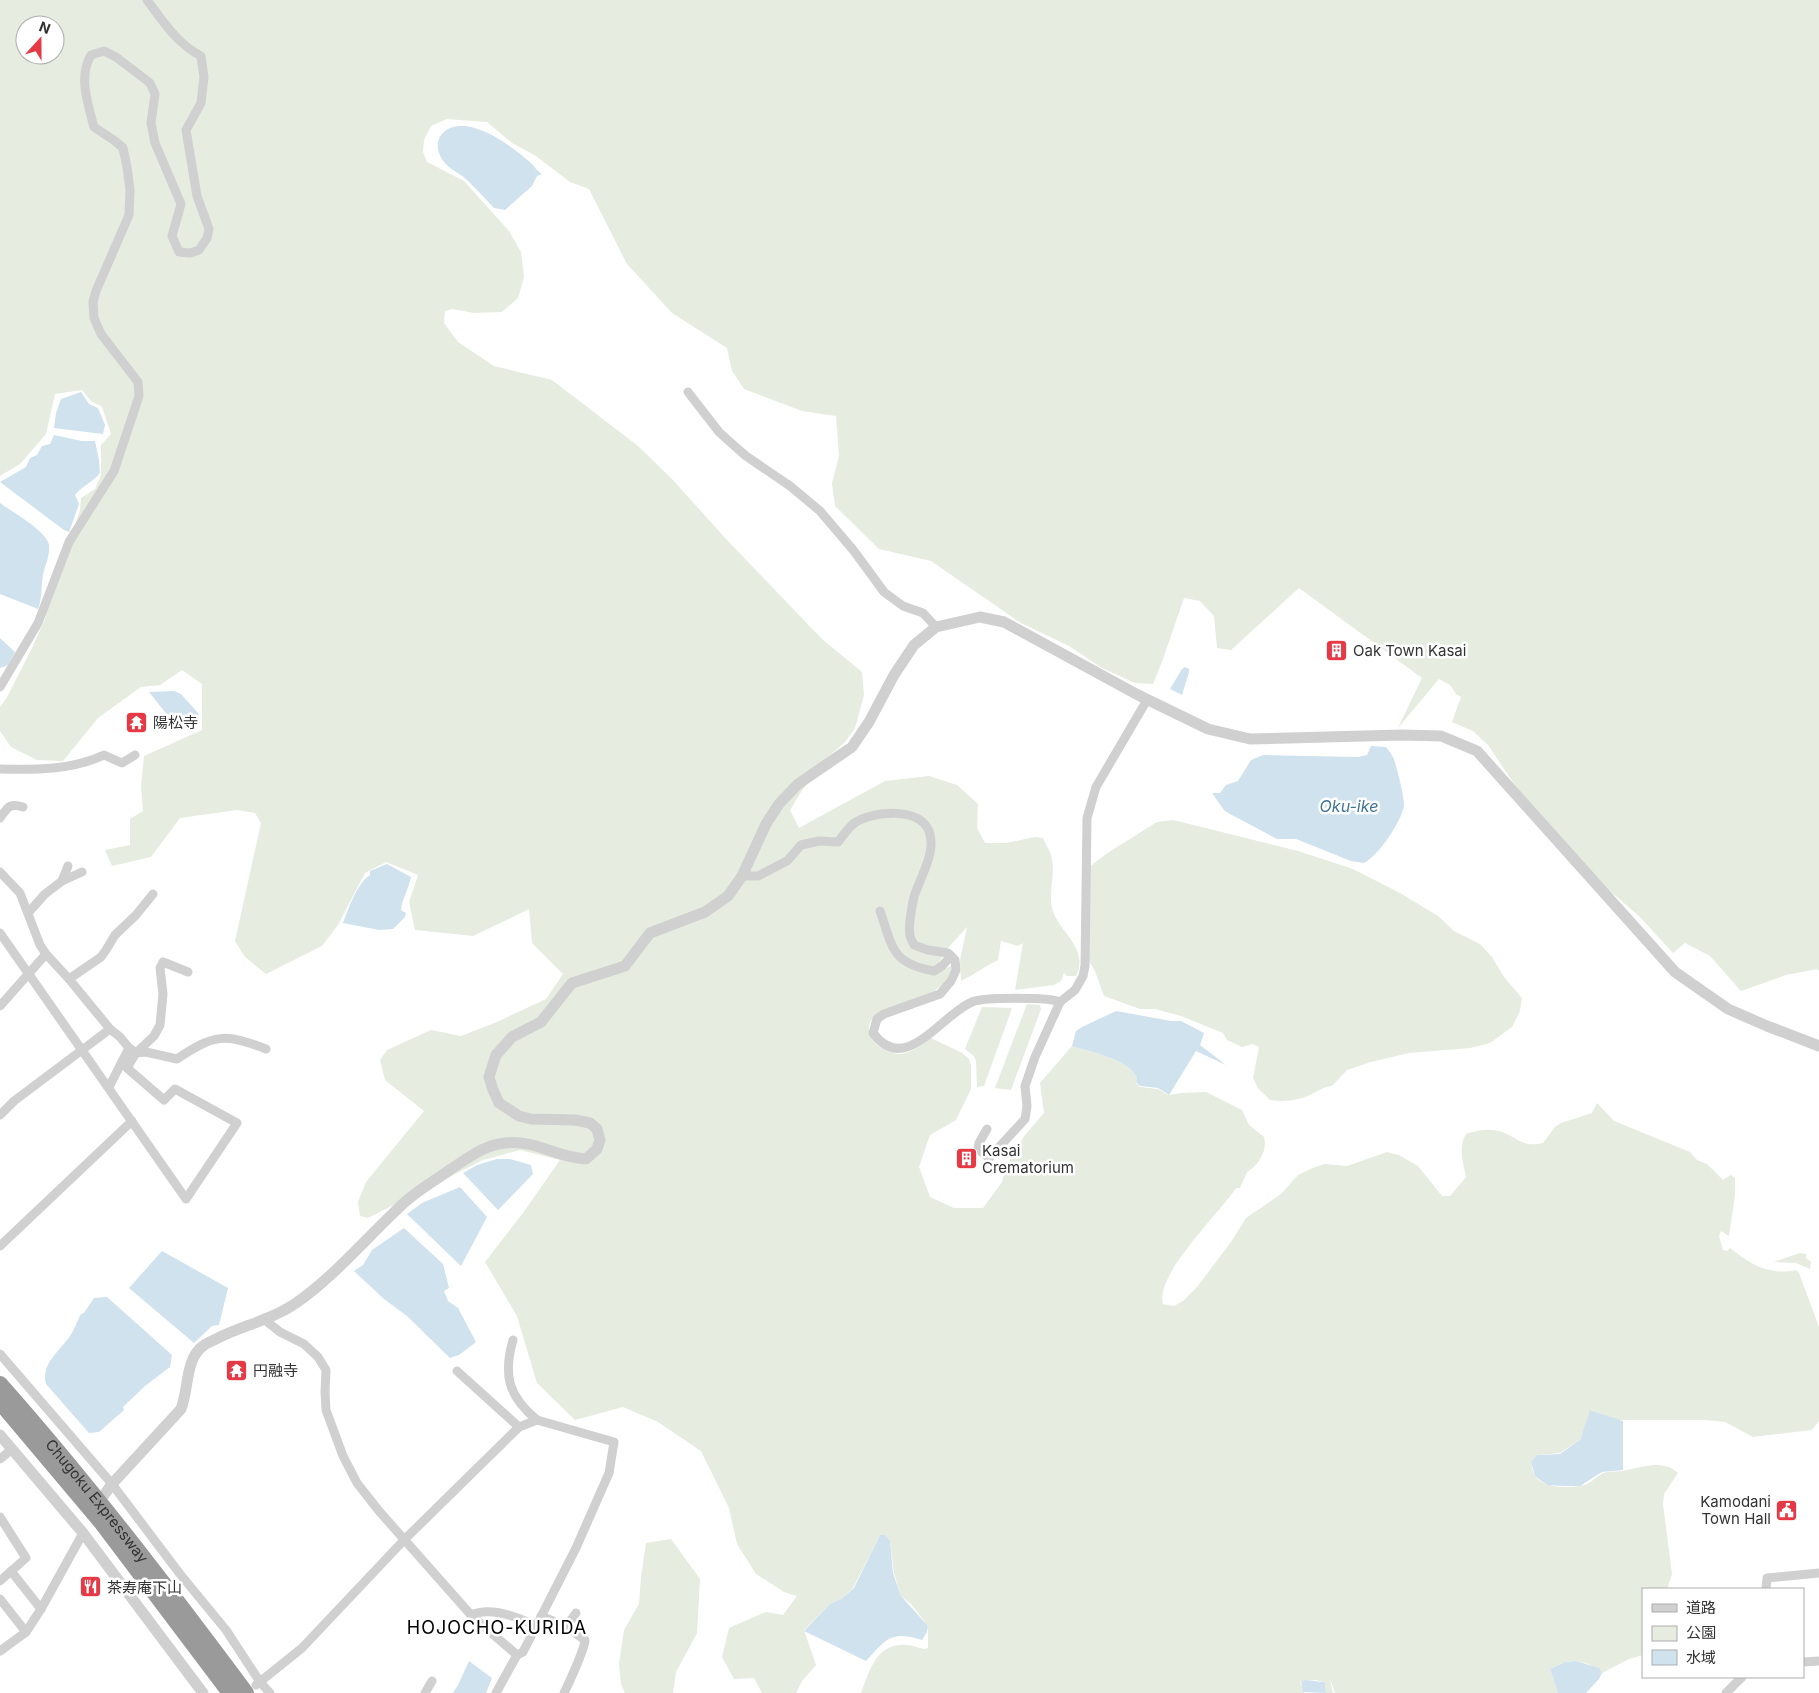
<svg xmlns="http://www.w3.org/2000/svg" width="1819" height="1693" viewBox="0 0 1819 1693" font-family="Inter,'Noto Sans JP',sans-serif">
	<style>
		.green { fill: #e6ecdf; fill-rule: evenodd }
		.water { fill: #cfe2ee }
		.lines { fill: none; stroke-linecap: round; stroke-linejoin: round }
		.minor { stroke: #d0d0d0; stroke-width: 9 }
		.tertiary { stroke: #d0d0d0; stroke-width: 11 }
		.motorway { stroke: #9a9a9a; stroke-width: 16 }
		.labels { text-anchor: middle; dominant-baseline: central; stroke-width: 5; stroke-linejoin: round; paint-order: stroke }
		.poi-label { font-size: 15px; fill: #333; stroke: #fff; text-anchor: start }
		.street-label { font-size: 15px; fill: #333; stroke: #fff }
		.water-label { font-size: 16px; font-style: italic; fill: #3f7597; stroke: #fff }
		.quarter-label { font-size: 18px; letter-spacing: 1px; fill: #000; stroke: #fff }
	</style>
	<rect width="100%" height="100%" fill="#fff"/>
	<g class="green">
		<path d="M 0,0 L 1819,0 L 1819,971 L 1817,969 L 1786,975 L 1741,991 L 1710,956 L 1685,943 L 1673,953 L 1639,916 L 1554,843 L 1488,745 L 1473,731 L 1452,722 L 1461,697 L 1456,694 L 1450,685 L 1439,679 L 1398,728 L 1422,678 L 1299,588 L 1231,650 L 1217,648 L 1214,616 L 1200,601 L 1184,598 L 1163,659 L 1153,684 L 1135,683 L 1102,668 L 1069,646 L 1021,623 L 931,561 L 879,549 L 835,506 L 832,483 L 839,456 L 836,416 L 802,411 L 744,389 L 732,371 L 727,348 L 672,313 L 627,264 L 589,189 L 570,182 L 536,156 L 512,143 L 487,122 L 447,119 L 431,126 L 424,140 L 423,152 L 427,162 L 464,181 L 509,231 L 521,252 L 524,277 L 518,298 L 502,312 L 474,313 L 452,309 L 445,311 L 444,323 L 458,342 L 494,366 L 552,380 L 638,446 L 672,479 L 726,539 L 822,639 L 862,672 L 864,695 L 855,728 L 845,742 L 825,760 L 801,792 L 790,810 L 799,828 L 885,781 L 929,776 L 957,785 L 978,804 L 977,828 L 985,843 L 1006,843 L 1035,837 L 1043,838 C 1045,844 1050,850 1051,856 C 1057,874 1046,895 1054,914 C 1063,935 1089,950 1076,976 L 1067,976 L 1064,973 L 1061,981 L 1054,985 L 1015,990 L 1023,943 L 1018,946 L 1001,941 L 998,960 C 985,966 974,975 961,981 L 960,960 L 967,927 L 947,949 L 937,966 L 944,970 L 952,965 C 949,996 899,1006 874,1016 C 872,1019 869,1024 869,1027 C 867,1042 886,1053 899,1054 C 911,1054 922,1044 931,1038 L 962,1053 L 969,1059 L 971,1066 L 971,1089 L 956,1120 L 930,1135 L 919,1167 L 930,1197 L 954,1208 L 983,1208 L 1002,1182 L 1006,1166 L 1025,1135 L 1044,1113 L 1040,1083 L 1072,1046 C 1090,1052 1129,1059 1137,1078 L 1136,1083 L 1140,1087 L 1158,1089 L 1168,1095 L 1182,1093 L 1206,1092 L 1242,1110 L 1249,1125 L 1264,1137 C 1268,1150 1258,1166 1247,1172 L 1240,1188 L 1236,1188 C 1219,1214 1155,1274 1163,1304 L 1174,1306 L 1183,1301 L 1197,1287 L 1231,1242 L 1246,1218 L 1281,1194 L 1298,1175 L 1315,1167 L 1325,1164 L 1347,1166 L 1387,1152 L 1399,1155 L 1418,1166 L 1442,1196 L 1450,1196 L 1466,1177 C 1463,1163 1458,1147 1466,1134 C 1478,1130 1490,1128 1502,1132 C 1518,1138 1523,1148 1543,1143 L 1555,1127 L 1561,1123 L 1592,1113 L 1597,1103 L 1614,1121 L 1690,1152 L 1697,1160 L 1707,1164 L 1723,1180 L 1731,1175 L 1735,1178 L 1735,1195 L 1729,1236 L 1721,1231 L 1719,1236 L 1723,1250 L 1727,1251 L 1730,1248 C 1750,1264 1769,1276 1796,1270 L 1799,1273 L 1819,1327 L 1819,1421 L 1812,1430 L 1753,1437 L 1725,1422 L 1706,1420 L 1618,1420 L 1591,1410 C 1588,1420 1582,1429 1581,1439 L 1560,1453 L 1537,1455 L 1531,1462 C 1532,1466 1533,1473 1535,1476 C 1543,1489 1575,1489 1587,1484 C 1593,1481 1597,1476 1603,1473 C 1609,1471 1616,1472 1622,1471 C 1641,1468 1662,1458 1678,1473 L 1664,1494 L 1663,1504 L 1672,1574 L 1667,1589 L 1643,1589 L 1643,1655 L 1629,1659 L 1602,1673 C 1595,1664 1576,1659 1565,1662 C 1560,1663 1555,1667 1550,1669 L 1558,1693 L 1335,1693 L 1330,1678 L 1333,1693 L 1326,1693 L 1325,1684 L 1323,1682 L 1316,1680 L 1300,1681 L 1304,1693 L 861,1693 C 869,1673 875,1646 901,1645 C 909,1644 918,1648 925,1649 L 928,1648 L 928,1626 L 911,1604 L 901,1596 L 894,1573 L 890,1540 L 885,1535 L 880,1535 L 853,1588 L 841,1599 L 830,1604 L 804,1630 L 816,1665 L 802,1681 L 796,1693 L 762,1693 L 754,1678 L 734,1679 L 722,1657 L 729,1628 L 766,1612 L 783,1615 L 797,1596 L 784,1592 L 756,1574 L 737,1544 L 729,1508 L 701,1451 L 658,1422 L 623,1407 L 575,1420 L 537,1383 L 517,1316 L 485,1262 L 523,1213 L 560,1160 L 520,1150 L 483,1160 L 368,1218 L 360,1216 L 358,1202 L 366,1182 L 424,1111 L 385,1080 L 380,1060 L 387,1050 L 431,1030 L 461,1036 L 497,1022 L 546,999 L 563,974 L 532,943 L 529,909 L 473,936 L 415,930 L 409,902 L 418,875 L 386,862 L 365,873 L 338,925 L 322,946 L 266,974 L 245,957 L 235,941 L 261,823 L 255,813 L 237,810 L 180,818 L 151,857 L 112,866 L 105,850 L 130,845 L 130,819 L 143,811 L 141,787 L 144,756 L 202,730 L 202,684 L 182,670 L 160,685 L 141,687 L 98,718 L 63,761 L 37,760 L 11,747 L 0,731 L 0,707 L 6,699 L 31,650 L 45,619 L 56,574 L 71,538 L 80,510 L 81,498 L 95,489 L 101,475 L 101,445 L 111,434 L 102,407 L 91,401 L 82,390 L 55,394 L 46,434 L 20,464 L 0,476 ZM 25,25 L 55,25 L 55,55 L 25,55 Z"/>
		<path d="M 1173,820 L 1298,851 L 1353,869 L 1400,893 L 1438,916 L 1454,931 L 1480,944 L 1492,957 L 1504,977 L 1522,998 L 1520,1011 L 1512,1027 L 1490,1043 L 1470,1048 L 1409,1053 L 1371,1062 L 1347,1070 L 1332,1086 C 1324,1086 1317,1092 1310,1095 C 1297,1101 1284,1102 1270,1100 L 1258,1088 L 1253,1078 L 1259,1047 L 1253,1044 L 1242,1047 L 1227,1040 L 1223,1033 L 1181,1016 L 1155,1009 L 1140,1009 L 1104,996 L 1095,971 L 1089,961 L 1089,867 L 1109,852 L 1157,822 Z"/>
		<path d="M 1027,1004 L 1040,1005 L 1041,1009 L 1011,1090 L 995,1088 Z"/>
		<path d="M 982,1007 L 1012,1008 L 984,1086 L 977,1087 L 976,1061 L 974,1056 L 965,1049 Z"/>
		<path d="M 1800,1253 L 1806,1254 L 1806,1258 L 1811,1262 L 1810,1269 L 1796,1263 L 1774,1262 Z"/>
		<path d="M 671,1539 L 700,1579 L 697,1633 L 676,1672 L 673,1693 L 625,1693 L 621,1684 L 619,1664 L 624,1630 L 639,1604 L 641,1577 L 646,1543 Z"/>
	</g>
	<g class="water">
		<path d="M 466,126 C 490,130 512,147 531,163 C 535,167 537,171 542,174 L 537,176 L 532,186 L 505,210 L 494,208 C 485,198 476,189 467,180 C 461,174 453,171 448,166 C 435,154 433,136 450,128 C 455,126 461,126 466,126 Z"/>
		<path d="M 81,392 L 89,404 L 98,408 L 105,425 L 103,434 L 54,428 L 56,413 L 61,399 Z"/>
		<path d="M 54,435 L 82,441 L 95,441 L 99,460 L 100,473 C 93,482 82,486 75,495 L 79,504 L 69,532 L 64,530 L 0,482 L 26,467 L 30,458 L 37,455 L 42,446 L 50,444 Z"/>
		<path d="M 0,503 C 12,512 47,531 49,545 C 50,557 45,565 43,575 C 41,587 42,599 38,609 L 0,594 Z"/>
		<path d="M 0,638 L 15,652 L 8,665 L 0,668 Z"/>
		<path d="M 1185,667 L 1189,669 L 1189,672 L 1182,695 L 1170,689 L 1182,669 Z"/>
		<path d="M 174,691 L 181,694 L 199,714 L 194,721 L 177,727 L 149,692 Z"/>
		<path d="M 1371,746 L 1386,747 C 1388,750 1391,753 1393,757 C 1396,763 1405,800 1404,806 C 1401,822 1379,855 1364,863 L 1351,861 L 1296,839 L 1277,839 L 1230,814 L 1224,810 L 1212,793 L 1220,793 L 1226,785 L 1238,781 L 1251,760 L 1263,755 L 1358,757 L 1367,755 Z"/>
		<path d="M 387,864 L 411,877 C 409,889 402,898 401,910 L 406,913 L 405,917 L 393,929 L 379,930 L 343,923 C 349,908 356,885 370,875 L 370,871 Z"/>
		<path d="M 1116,1011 L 1171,1021 L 1181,1021 L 1204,1033 L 1200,1045 L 1226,1065 L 1196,1051 L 1169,1095 L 1158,1088 L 1140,1086 L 1136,1082 L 1137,1078 C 1129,1059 1090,1052 1072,1046 L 1076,1031 L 1082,1027 Z"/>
		<path d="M 497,1159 L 510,1159 L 531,1165 L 533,1174 L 498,1210 L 463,1173 L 477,1165 Z"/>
		<path d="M 460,1187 L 487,1217 L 461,1266 L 407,1214 L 422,1203 Z"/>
		<path d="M 404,1228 L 443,1264 L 449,1288 L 444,1291 L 448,1301 L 458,1308 L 476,1342 L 459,1355 L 450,1358 L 407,1316 L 384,1299 L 354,1271 L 363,1265 L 372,1250 Z"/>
		<path d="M 162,1251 L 228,1288 L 219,1325 L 212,1326 L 194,1343 L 129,1288 Z"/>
		<path d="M 107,1297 L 172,1355 L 170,1367 L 145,1386 L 123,1407 L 124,1410 L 99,1432 L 89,1433 L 46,1384 C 41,1363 59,1352 70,1336 C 75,1329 77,1321 81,1314 L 84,1313 L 94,1298 Z"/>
		<path d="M 1590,1410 L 1623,1421 L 1623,1470 L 1602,1472 L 1580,1486 L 1563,1486 L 1548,1485 L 1540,1480 L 1535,1476 L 1531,1462 L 1537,1455 L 1560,1454 L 1581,1439 C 1582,1429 1588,1420 1590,1410 Z"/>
		<path d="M 880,1535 L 885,1535 L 890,1540 L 893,1573 L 901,1596 L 928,1626 L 927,1632 L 922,1640 C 891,1630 886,1639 866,1661 L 804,1631 L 830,1604 L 841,1599 L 854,1588 Z"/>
		<path d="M 469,1661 L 492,1678 L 486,1693 L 453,1693 L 458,1685 Z"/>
		<path d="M 1576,1661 L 1599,1668 L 1602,1673 L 1599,1679 L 1586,1693 L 1558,1693 L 1550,1669 L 1565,1662 Z"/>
		<path d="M 1306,1680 L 1323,1682 L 1325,1683 L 1326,1693 L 1303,1692 L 1301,1681 Z"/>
	</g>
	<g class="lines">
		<g class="minor">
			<path d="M 688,392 L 719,432 L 730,442 L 746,456 L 790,486 L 820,511 L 854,551 L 884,592 L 903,606 L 923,613 L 936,627"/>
			<path d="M 0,687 L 38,623 L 69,542 L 114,471 L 139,396 L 138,382 L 101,334 L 94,318 L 93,302 L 96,291 L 129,215 L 130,190 L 127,167 L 123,148 L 115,141 L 94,127 C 88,104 78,77 91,55 L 104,51 L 116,57 L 150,83 L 155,94 L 151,123 L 155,143 L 181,204 L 172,236 L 179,252 L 190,253 L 199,250 L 207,238 L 209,229 L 197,196 L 186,130 L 201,103 L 204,77 L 201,56 C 177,44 163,21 147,0"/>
			<path d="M 0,769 C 35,770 72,770 104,755 L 122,763 L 135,755"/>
			<path d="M 0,818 C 8,807 9,803 23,807"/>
			<path d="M 0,872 L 20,893 L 40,945 L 46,954 L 69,979 L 110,1029 L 120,1037 L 129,1048 L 136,1053 L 146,1052 L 177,1059 C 214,1034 225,1033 266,1049"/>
			<path d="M 742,876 L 758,876 L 787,861 L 801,845 L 819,841 L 838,842 C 843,836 849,826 856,822 C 874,811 919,807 929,831 C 937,852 920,877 914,897 C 912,905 908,927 910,935 C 910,938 913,942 914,945 L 928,950 L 948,953 L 955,960 L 956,970 L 951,981 L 940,994 L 884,1014 L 877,1019 L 873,1033 C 905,1077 942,1014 972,1002 C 984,997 1049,997 1060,1002"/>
			<path d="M 62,881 L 68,866"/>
			<path d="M 880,911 C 893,948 891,963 934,971 L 942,966 L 951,956"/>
			<path d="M 28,913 L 45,894 L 62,881 L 82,872"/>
			<path d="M 0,933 L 186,1199 L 237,1123 L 175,1089 L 164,1100 L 127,1068 L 136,1053 L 154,1036 L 160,1025 L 163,994 L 160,968 L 163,962 L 188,972"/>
			<path d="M 69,979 L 101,957 L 106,950 L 115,935 L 136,915 L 153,894"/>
			<path d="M 0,1006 L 46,954"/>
			<path d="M 109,1087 L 129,1048"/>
			<path d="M 0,1115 L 14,1101 L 110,1029"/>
			<path d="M 987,1129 L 979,1143 L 978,1149 L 989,1158 L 1025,1119 L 1027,1106 L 1025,1086 L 1035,1057 L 1060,1002 L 1075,990 L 1083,976 L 1085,966 L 1087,818 L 1096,787 L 1147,700"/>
			<path d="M 0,1246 L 132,1121"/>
			<path d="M 265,1320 L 280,1332 L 304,1344 L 318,1357 L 326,1370 L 325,1392 L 326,1410 L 343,1456 L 357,1483 L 379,1511 L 471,1615 L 517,1655"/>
			<path d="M 513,1340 C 503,1375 508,1396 537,1420"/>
			<path d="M 0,1354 L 112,1484 L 180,1574 L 226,1630 L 260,1682 L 270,1693"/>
			<path d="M 457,1371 L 519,1427"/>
			<path d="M 0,1459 L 12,1449"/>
			<path d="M 0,1517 L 26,1558 L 0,1581"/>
			<path d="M 11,1571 L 41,1609"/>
			<path d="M 1766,1589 L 1767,1578 L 1819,1573"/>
			<path d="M 0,1599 L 26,1632"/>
			<path d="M 471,1615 C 491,1606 518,1617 536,1626"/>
			<path d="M 541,1616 L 567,1627 L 585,1640 C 585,1648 569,1683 564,1693"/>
			<path d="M 566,1627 L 576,1613"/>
			<path d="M 0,1651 L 26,1632 L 41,1609 L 83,1533"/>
			<path d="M 1803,1662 L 1819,1661"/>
			<path d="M 256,1685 L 302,1648 L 405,1539 L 519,1427 L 537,1420 L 614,1442 L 609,1473 L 576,1548 L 523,1652 L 517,1655 L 496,1693"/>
			<path d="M 425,1693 L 432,1681"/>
			<path d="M 1726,1693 L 1742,1677"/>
		</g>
		<g class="tertiary">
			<path d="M 0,1435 L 83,1533 L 203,1693"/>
			<path d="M 104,1495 L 112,1484 L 181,1409 C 189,1389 185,1359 203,1346 C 208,1342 215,1340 220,1337 C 245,1325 273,1319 296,1303 C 334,1277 370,1234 405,1202 C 418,1190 436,1180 451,1169 C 468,1158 484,1145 505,1143 C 534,1139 558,1158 586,1159 L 597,1149 L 600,1140 L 597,1129 L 590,1123 L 575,1120 L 531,1119 L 519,1116 L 499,1103 L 493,1090 L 489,1077 L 496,1055 L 512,1037 L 541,1022 L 572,983 L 625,966 L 650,933 L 705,912 L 728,896 L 742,876 L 766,824 L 779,804 L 798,784 L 852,747 L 869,722 L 894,675 L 914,645 L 936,627 L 980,617 L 1004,622 L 1138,695 L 1208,729 L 1250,739 L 1402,735 L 1441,736 L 1477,751 L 1675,972 L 1728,1009 L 1767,1026 L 1819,1046"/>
		</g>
		<g class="motorway">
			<path id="s1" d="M 0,1384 C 87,1482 167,1587 246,1693"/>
			<path d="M 0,1402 L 101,1522 L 230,1693"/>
		</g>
	</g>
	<defs>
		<symbol id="building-square" viewBox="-11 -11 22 22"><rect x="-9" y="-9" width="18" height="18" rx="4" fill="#e63946" stroke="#fff"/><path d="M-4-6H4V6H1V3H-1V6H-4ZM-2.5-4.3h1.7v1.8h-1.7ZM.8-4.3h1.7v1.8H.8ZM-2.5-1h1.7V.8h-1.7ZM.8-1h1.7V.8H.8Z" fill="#fff"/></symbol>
		<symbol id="temple-square" viewBox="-11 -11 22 22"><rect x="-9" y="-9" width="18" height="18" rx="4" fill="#e63946" stroke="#fff"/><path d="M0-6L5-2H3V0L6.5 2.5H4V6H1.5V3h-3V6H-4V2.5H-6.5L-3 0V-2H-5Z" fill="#fff"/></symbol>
		<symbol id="civic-square" viewBox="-11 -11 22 22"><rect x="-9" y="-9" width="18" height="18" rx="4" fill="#e63946" stroke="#fff"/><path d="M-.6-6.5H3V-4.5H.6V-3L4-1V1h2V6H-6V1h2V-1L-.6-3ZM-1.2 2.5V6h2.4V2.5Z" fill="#fff"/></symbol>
		<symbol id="restaurant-square" viewBox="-11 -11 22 22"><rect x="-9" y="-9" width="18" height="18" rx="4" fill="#e63946" stroke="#fff"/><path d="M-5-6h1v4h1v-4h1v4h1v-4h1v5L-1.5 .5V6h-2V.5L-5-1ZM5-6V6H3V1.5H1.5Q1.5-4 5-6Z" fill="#fff"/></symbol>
	</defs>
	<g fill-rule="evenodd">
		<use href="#building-square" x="1324" y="638" width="25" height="25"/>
		<use href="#temple-square" x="124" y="710" width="25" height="25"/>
		<use href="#building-square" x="954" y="1146" width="25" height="25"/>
		<use href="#temple-square" x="224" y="1358" width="25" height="25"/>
		<use href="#civic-square" x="1774" y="1498" width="25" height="25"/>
		<use href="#restaurant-square" x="78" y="1574" width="25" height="25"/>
	</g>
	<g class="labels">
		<g class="poi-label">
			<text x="1353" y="650">Oak Town Kasai</text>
			<text x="153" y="722">陽松寺</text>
			<text x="982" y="1150">Kasai<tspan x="982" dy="17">Crematorium</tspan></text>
			<text x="253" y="1370">円融寺</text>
			<text x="1771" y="1501" text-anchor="end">Kamodani<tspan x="1771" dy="17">Town Hall</tspan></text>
			<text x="107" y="1587">茶寿庵下山</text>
		</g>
		<g class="street-label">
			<text stroke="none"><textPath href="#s1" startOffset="152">Chugoku Expressway</textPath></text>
		</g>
		<g class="water-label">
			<text x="1349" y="806">Oku-ike</text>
		</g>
		<g class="quarter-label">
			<text x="497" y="1627">HOJOCHO-KURIDA</text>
		</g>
	</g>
	<rect x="1642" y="1588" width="162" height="90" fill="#ffffff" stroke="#adadad"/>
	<rect x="1652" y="1604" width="25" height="8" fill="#d0d0d0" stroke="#adadad"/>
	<text x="1686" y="1613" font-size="15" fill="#333333">道路</text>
	<rect x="1652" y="1626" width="25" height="15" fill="#e6ecdf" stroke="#adadad"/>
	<text x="1686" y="1638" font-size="15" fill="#333333">公園</text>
	<rect x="1652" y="1650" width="25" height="15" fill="#cfe2ee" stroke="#adadad"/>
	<text x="1686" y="1663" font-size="15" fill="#333333">水域</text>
	<g transform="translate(40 40) rotate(21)"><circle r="24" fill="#ffffff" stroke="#adadad"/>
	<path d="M0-4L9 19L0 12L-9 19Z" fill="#e63946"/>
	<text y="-8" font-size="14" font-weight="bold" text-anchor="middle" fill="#333333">N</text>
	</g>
</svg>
